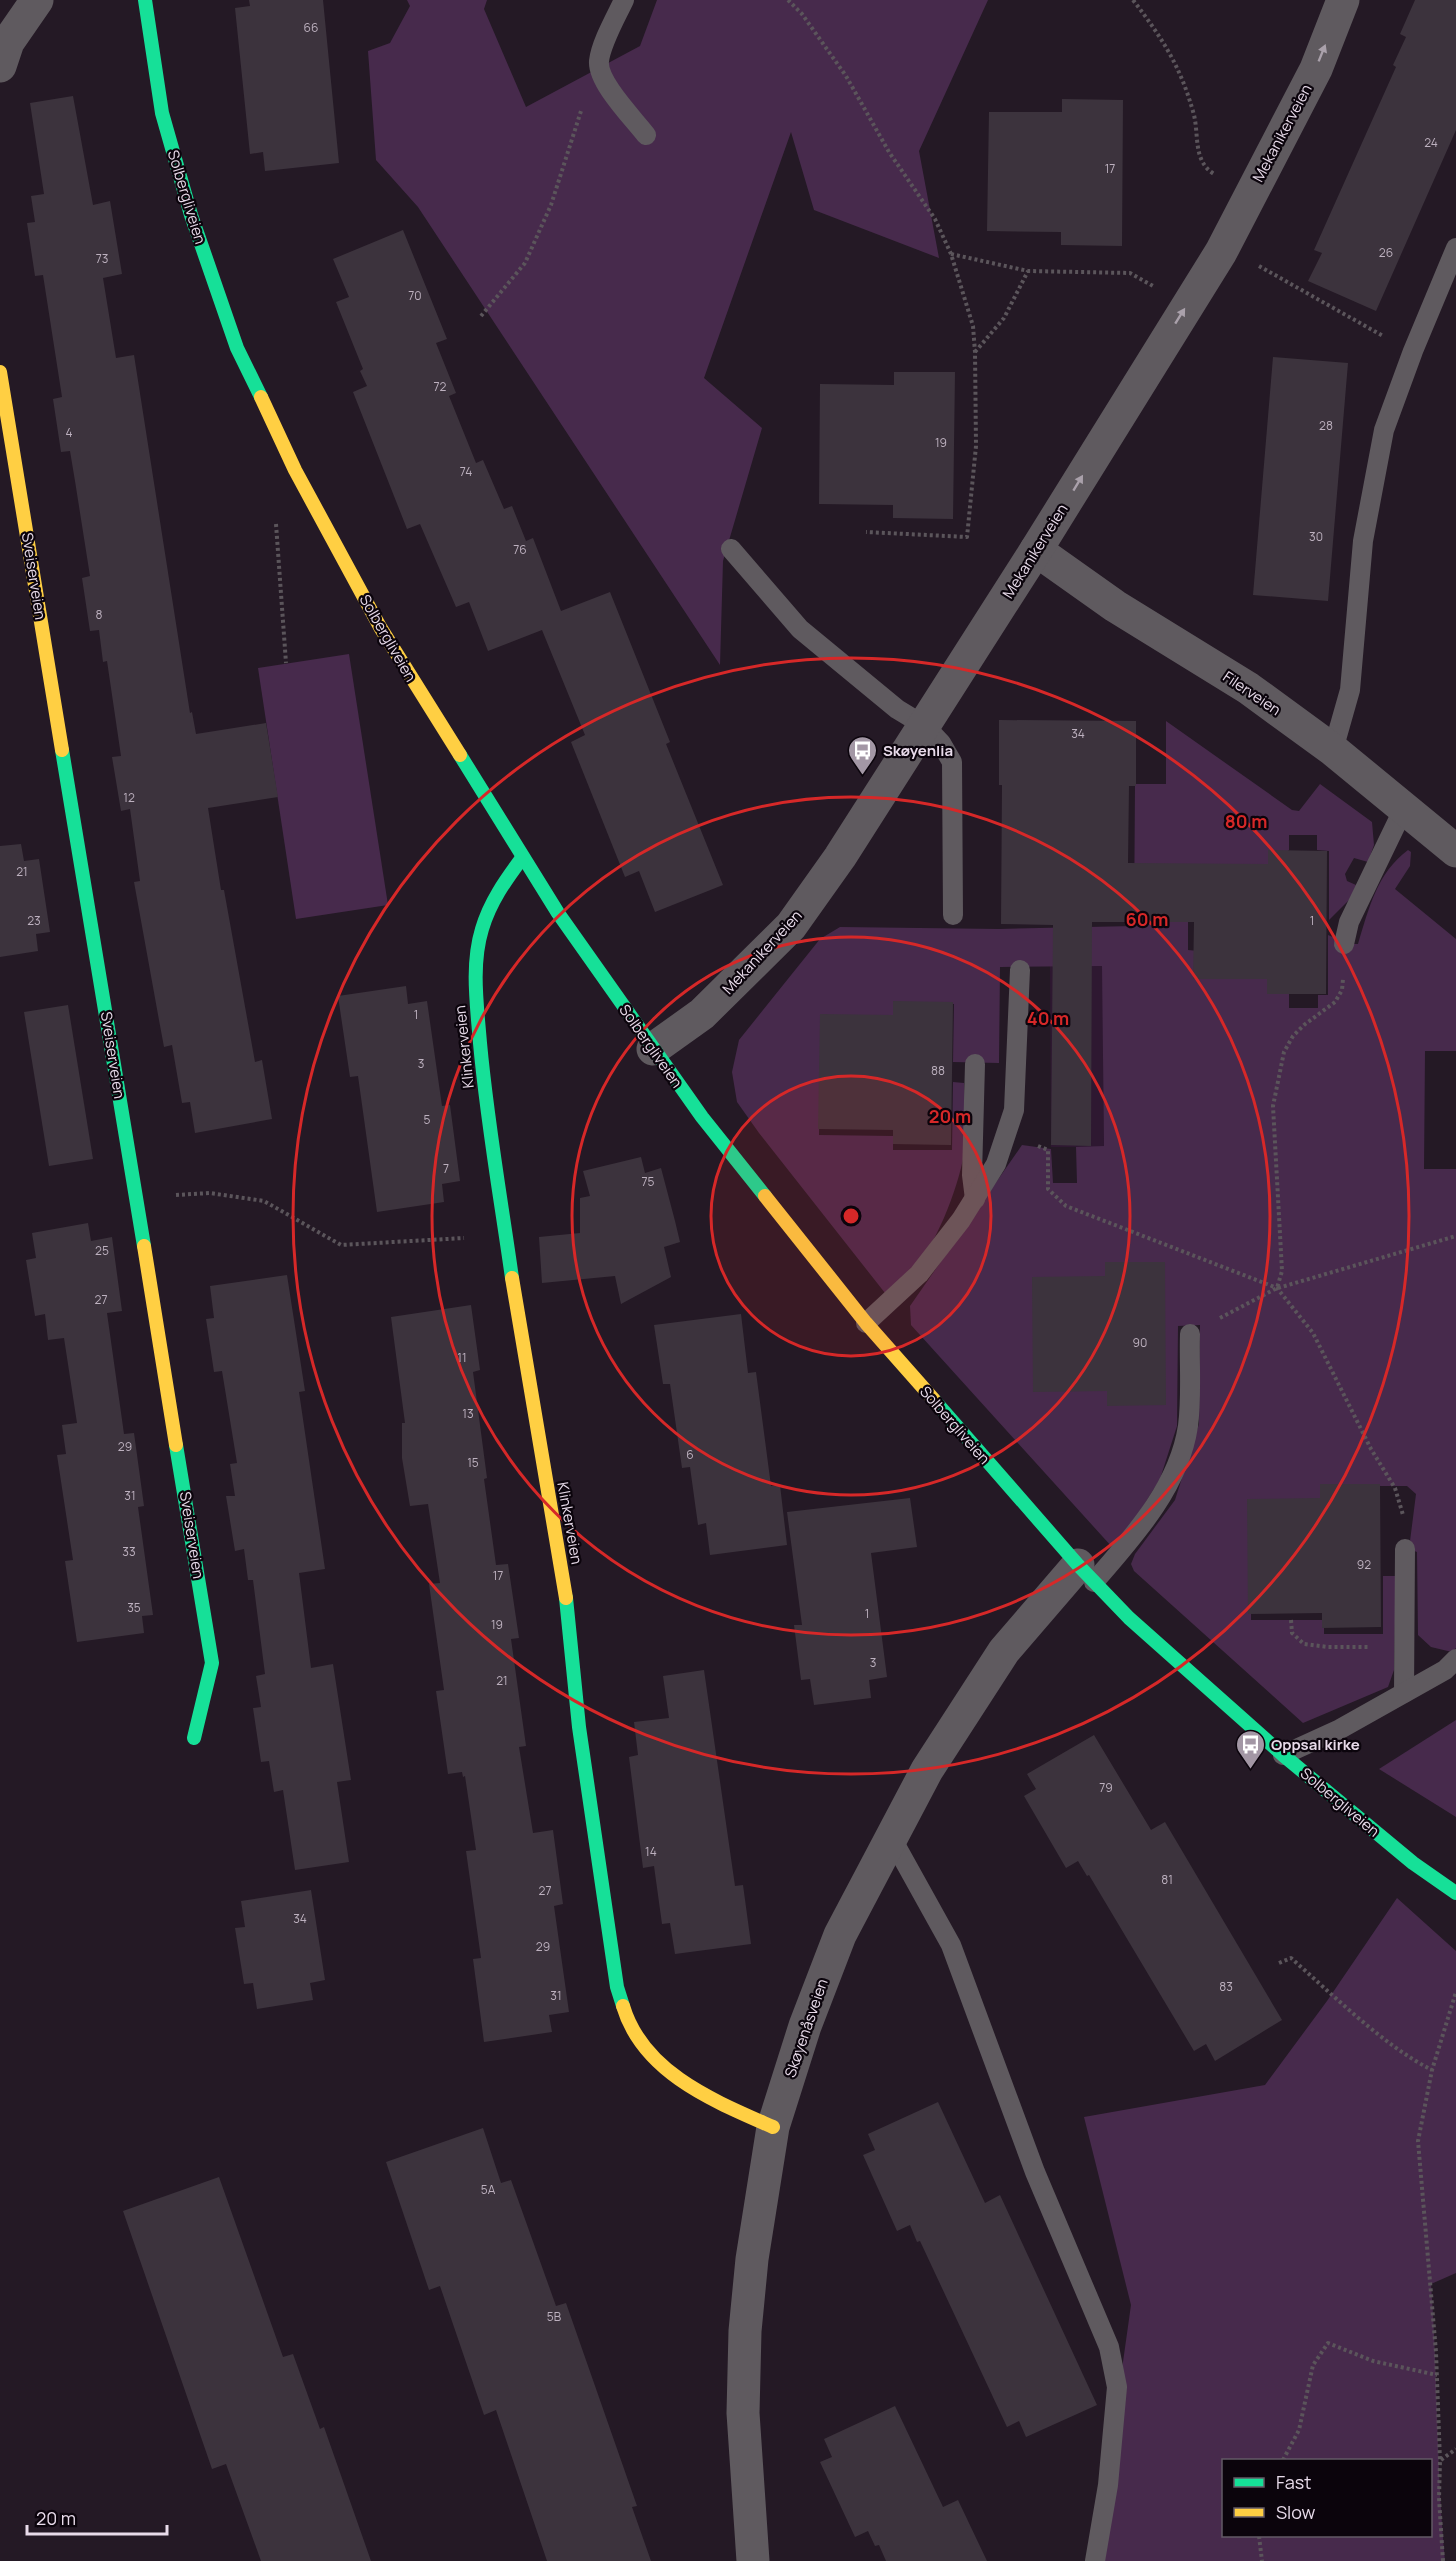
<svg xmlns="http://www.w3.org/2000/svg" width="1456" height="2561" viewBox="0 0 1456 2561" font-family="Manrope,sans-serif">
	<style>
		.built { fill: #2e1831 }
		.green { fill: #472a4c; fill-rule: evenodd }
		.building { fill: #3c333d }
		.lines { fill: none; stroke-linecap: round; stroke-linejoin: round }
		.path { stroke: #5b555b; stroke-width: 4; stroke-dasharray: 3 3; stroke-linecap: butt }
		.lane { stroke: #5f5a5f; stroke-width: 20 }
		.street { stroke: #5f5a5f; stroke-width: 33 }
		.fast { stroke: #16e098; stroke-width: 14 }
		.slow { stroke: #ffcf43; stroke-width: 14 }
		.oneway { fill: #aaa1ab }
		.ring { fill: none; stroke: #d62828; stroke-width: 3 }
		.labels { text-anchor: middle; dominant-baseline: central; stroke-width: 4.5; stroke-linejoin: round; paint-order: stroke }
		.number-label { font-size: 12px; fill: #bdb1bf }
		.street-label { font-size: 15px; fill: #e8dbea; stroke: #0b040c }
		.poi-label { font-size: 15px; font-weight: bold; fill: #e8dbea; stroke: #0b040c; text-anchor: start }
		.centre { fill: #d62828; stroke: #0b040c; stroke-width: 3 }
		.ring-label { font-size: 18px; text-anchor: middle; font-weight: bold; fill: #d62828; stroke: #0b040c; stroke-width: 4.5; stroke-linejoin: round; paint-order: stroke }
	</style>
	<rect width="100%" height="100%" fill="#241925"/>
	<path class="built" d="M 1050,966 L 1103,966 L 1104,1147 L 1051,1147 Z"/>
	<g class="green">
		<path d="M 407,0 L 487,0 L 484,9 L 526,107 L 640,46 L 657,0 L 988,0 L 919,151 L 939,258 L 814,210 L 791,132 L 704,378 L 762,428 L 723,561 L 720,665 L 418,207 L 376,160 L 368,51 L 390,43 L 410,6 Z"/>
		<path d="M 349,654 L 388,905 L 296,919 L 258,668 Z"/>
		<path d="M 1166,721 L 1292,810 L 1299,811 L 1320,784 L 1372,822 L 1374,845 L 1368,862 L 1354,858 L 1345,874 L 1347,881 L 1356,885 L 1350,899 L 1329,920 L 1329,851 L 1317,850 L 1317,835 L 1289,835 L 1289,850 L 1271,866 L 1188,894 L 1188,950 L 1198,951 L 1198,979 L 1270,979 L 1289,993 L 1289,1008 L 1318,1008 L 1318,995 L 1328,995 L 1328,935 L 1349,944 L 1358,944 C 1369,908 1377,873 1408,850 L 1411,852 L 1410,866 L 1395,889 L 1456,939 L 1456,1051 L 1425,1051 L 1424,1169 L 1456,1169 L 1456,1648 L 1452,1652 L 1431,1647 L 1418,1635 L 1417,1552 L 1409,1549 L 1416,1494 L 1407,1486 L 1322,1486 L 1322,1499 L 1251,1500 L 1251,1620 L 1324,1620 L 1324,1634 L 1383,1634 L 1383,1576 L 1396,1576 L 1394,1670 L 1388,1687 L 1303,1723 L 1134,1571 L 1131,1564 L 1135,1554 L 1175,1500 L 1199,1424 L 1200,1325 L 1178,1326 L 1177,1426 L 1160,1479 L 1137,1516 L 1112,1547 L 911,1325 L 910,1306 L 1022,1145 L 1051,1149 L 1053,1183 L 1077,1183 L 1076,1147 L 1104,1146 L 1102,966 L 1000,967 L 999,1063 L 953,1062 L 954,1004 L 893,1003 L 893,1018 L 821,1018 L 819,1135 L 893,1136 L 893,1150 L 952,1150 L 953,1082 L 964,1083 C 965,1104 968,1127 965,1148 C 959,1190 927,1276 885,1293 L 759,1133 L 737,1102 L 732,1072 L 739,1040 L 820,939 L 840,927 L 999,929 L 1134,926 L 1135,784 L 1166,784 Z"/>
		<path d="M 1456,1720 L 1456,1817 L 1379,1769 Z"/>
		<path d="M 1397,1898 L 1456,1951 L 1456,2273 L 1431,2284 C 1438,2376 1436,2469 1445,2561 L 1095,2561 L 1131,2305 L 1084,2117 L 1265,2085 L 1327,2001 ZM 1224,2460 L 1430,2460 L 1430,2536 L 1224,2536 Z"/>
	</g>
	<g class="building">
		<path d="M 249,0 L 323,0 L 339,163 L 265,171 L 263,152 L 250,154 L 235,8 L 250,6 Z"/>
		<path d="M 1415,0 L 1456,0 L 1456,130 L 1376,311 L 1308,281 L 1322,253 L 1314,250 L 1396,67 L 1393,65 L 1406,37 L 1400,34 Z"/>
		<path d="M 73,96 L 93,205 L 110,201 L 122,274 L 103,278 L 116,358 L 134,355 L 190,713 L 192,712 L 196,734 L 266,723 L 278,797 L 208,808 L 221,890 L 224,890 L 255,1062 L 262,1060 L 272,1119 L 195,1133 L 190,1102 L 182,1103 L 172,1045 L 164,1047 L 159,1020 L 134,882 L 140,881 L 130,809 L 121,811 L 112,757 L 121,756 L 107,661 L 103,662 L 99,630 L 90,631 L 82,578 L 90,576 L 75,481 L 70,451 L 61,452 L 53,399 L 62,397 L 43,275 L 35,276 L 27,223 L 35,222 L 31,196 L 44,194 L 30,103 Z"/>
		<path d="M 1062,99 L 1123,100 L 1122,246 L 1061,245 L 1061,232 L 987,231 L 989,112 L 1062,112 Z"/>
		<path d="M 403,230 L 447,339 L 436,343 L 456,393 L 449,396 L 476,463 L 483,460 L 504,509 L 512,506 L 526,541 L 533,538 L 561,611 L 610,592 L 670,742 L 666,744 L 723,885 L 655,912 L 639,871 L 625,877 L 571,742 L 585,735 L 542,630 L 488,651 L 469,602 L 456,607 L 420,524 L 407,529 L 353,392 L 367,386 L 360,371 L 363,369 L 336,302 L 349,297 L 333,259 Z"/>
		<path d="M 1273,357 L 1348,363 L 1328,601 L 1253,595 Z"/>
		<path d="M 894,372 L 955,372 L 953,519 L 893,518 L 893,505 L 819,504 L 820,384 L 894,385 Z"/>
		<path d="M 999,720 L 1136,721 L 1136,786 L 1129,786 L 1128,863 L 1268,864 L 1268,850 L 1327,851 L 1326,994 L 1267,994 L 1267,979 L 1193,979 L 1194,922 L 1092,922 L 1091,1146 L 1051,1145 L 1053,925 L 1001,924 L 1002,785 L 999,785 Z"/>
		<path d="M 21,844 L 24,861 L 39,859 L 50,932 L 36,934 L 38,951 L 0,957 L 0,846 Z"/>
		<path d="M 406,986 L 408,1004 L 427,1001 L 442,1106 L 450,1105 L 460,1181 L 442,1184 L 444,1202 L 377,1212 L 358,1076 L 350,1077 L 338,996 Z"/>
		<path d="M 893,1001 L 953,1002 L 951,1145 L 893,1144 L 893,1130 L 818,1129 L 820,1014 L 893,1015 Z"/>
		<path d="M 68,1005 L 93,1159 L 49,1166 L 24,1012 Z"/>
		<path d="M 641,1157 L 645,1173 L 661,1168 L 675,1221 L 680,1242 L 664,1247 L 671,1277 L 621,1304 L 615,1276 L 542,1283 L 539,1237 L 580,1233 L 580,1198 L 590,1196 L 583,1171 Z"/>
		<path d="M 88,1223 L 91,1241 L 112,1237 L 122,1311 L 107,1313 L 124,1434 L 134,1433 L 144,1506 L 138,1507 L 153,1615 L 142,1616 L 144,1633 L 77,1642 L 65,1561 L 73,1560 L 57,1455 L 66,1454 L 62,1425 L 77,1423 L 64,1338 L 48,1340 L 45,1314 L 35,1316 L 26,1260 L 36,1258 L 32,1233 Z"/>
		<path d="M 1105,1262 L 1165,1262 L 1166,1405 L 1107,1406 L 1107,1391 L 1033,1392 L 1032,1277 L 1105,1276 Z"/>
		<path d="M 287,1275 L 305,1391 L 299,1392 L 325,1569 L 299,1573 L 311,1668 L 333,1664 L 351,1780 L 337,1782 L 349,1862 L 295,1870 L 283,1790 L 274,1792 L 269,1761 L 261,1762 L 253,1708 L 261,1707 L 256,1676 L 265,1674 L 253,1580 L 248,1580 L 244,1549 L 235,1551 L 226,1496 L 235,1496 L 230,1464 L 237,1463 L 222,1371 L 214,1372 L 206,1319 L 214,1318 L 210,1286 Z"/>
		<path d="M 471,1305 L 480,1370 L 473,1372 L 487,1478 L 484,1479 L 496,1565 L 508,1564 L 519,1638 L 511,1639 L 526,1746 L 519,1747 L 533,1833 L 553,1830 L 563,1904 L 554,1906 L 569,2012 L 549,2015 L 552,2032 L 484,2042 L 473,1959 L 481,1958 L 466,1851 L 476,1850 L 465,1776 L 463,1777 L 462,1772 L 448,1774 L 436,1691 L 444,1690 L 429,1584 L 440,1583 L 428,1504 L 410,1506 L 402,1458 L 402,1423 L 405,1423 L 391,1317 Z"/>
		<path d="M 741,1314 L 748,1373 L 756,1372 L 771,1486 L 780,1485 L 787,1545 L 710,1555 L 706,1523 L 698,1525 L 690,1467 L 682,1468 L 670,1384 L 663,1384 L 654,1325 Z"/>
		<path d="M 1320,1484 L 1380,1484 L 1381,1627 L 1322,1628 L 1322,1613 L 1248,1614 L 1247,1499 L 1320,1498 Z"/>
		<path d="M 910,1498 L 917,1547 L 871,1553 L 887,1677 L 869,1680 L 871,1698 L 814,1705 L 810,1679 L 801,1680 L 794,1625 L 802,1625 L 787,1512 Z"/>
		<path d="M 704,1670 L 735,1886 L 743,1885 L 751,1944 L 675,1954 L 670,1923 L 662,1924 L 654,1866 L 643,1868 L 629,1757 L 638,1755 L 634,1722 L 669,1718 L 663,1676 Z"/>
		<path d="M 1094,1735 L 1151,1830 L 1165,1822 L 1282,2020 L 1215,2061 L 1206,2044 L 1194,2051 L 1089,1875 L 1087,1876 L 1078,1861 L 1066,1868 L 1024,1796 L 1036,1789 L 1027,1774 Z"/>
		<path d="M 311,1890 L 325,1980 L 310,1983 L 313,2000 L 257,2009 L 253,1983 L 244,1984 L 235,1928 L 245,1927 L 241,1901 Z"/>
		<path d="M 938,2102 L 985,2203 L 1000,2195 L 1097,2405 L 1026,2437 L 1019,2421 L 1007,2427 L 920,2241 L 917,2242 L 910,2225 L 897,2231 L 863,2155 L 875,2150 L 868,2134 Z"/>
		<path d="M 483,2128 L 501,2183 L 511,2180 L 556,2306 L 566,2303 L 637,2506 L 632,2507 L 651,2561 L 547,2561 L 496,2410 L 484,2415 L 440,2286 L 429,2290 L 386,2162 Z"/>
		<path d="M 219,2177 L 283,2357 L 293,2354 L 320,2429 L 324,2427 L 371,2561 L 261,2561 L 226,2464 L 212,2469 L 123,2211 Z"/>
		<path d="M 895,2406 L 943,2507 L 958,2500 L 987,2561 L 886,2561 L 879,2545 L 875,2546 L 868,2531 L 855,2537 L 820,2462 L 832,2457 L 824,2439 Z"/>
	</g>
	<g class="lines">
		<g class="path">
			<path d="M 788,0 L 802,14 L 846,76 L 889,152 L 935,219 L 951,254 L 973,326 L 975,352 L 976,446 L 967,537 L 866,532"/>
			<path d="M 1133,0 C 1163,39 1181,67 1194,115 C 1199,136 1193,161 1214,174"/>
			<path d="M 951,254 L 1028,271 L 1130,273 L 1153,286"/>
			<path d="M 1259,266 L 1383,336"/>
			<path d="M 481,316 L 525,263 L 551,205 L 581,111"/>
			<path d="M 975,352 L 1004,318 L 1028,271"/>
			<path d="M 276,524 L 286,663"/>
			<path d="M 1038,1146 L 1048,1150 L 1048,1189 L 1066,1206 L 1277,1288 L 1313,1333 L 1371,1449 L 1395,1488 L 1403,1515"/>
			<path d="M 176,1195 L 210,1193 L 264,1201 L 341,1245 L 464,1238"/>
			<path d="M 1278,1288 L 1456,1236"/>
			<path d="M 1220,1318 L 1277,1288 L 1282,1271 L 1273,1106 L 1284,1052 L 1293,1036 L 1304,1025 L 1335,1002 L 1342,990 L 1343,979"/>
			<path d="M 1291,1620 L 1292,1633 L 1304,1644 L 1328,1647 L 1370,1647"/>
			<path d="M 1279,1963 L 1291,1958 C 1332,1994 1384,2046 1432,2070"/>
			<path d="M 1283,2460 L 1299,2430 L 1313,2365 L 1328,2343 L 1373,2361 L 1437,2375"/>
			<path d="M 1441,2460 L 1456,2449"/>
			<path d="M 1259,2536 L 1262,2561"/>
			<path d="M 1443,2561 L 1439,2498 L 1440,2461 L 1436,2352 L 1418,2141 L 1432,2070 L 1456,1992"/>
		</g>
		<g class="lane">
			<path d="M 624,0 C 616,17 601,43 599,61 C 597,82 633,118 646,135"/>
			<path d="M 731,549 L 800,629 L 897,709 L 925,726 L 941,743 L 952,762 L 953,915"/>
			<path d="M 1333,750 L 1350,690 L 1363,541 L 1384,430 L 1413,351 L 1456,248"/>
			<path d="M 1344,944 L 1349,922 L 1404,808"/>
			<path d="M 975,1199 L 972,1175 L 975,1064"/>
			<path d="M 866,1323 L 919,1274 L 961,1220 L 996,1164 L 1014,1110 L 1020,970"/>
			<path d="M 1094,1582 C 1133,1537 1179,1487 1188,1426 C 1192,1396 1189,1364 1190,1334"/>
			<path d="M 1404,1693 L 1405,1549"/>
			<path d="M 1283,1755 L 1340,1729 L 1445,1670 L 1456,1659"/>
			<path d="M 891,1837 L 951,1945 L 1035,2172 L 1109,2347 L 1117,2387 L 1108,2485 L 1095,2561"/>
		</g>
		<g class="street">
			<path d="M 0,66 L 8,42 L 37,0"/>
			<path d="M 1036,550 L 1115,606 L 1248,688 L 1333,750 L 1456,851"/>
			<path d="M 653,1049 L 702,1014 L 791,926 L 840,857 L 1036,550 L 1221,252 L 1316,69 L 1343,0"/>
			<path d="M 753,2561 L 743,2413 L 745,2331 L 752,2259 L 773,2127 L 805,2026 L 840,1935 L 927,1770 L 1004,1651 L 1078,1565"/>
		</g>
		<g class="fast">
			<path d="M 145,0 L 162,113 L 191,215 L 237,348 L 261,397"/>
			<path d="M 62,750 L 144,1246"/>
			<path d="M 460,755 L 558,913 L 702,1117 L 765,1196"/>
			<path d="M 512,1278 C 501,1200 487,1121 480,1043 C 477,1005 471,965 482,929 C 490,902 505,881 522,858"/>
			<path d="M 934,1400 L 1078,1565 L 1129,1618 L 1283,1755 L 1413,1863 L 1456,1893"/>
			<path d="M 176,1445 L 212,1663 L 194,1738"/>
			<path d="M 566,1598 L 579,1727 L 617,1987 L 623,2006"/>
		</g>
		<g class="slow">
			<path d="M 0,372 L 62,750"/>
			<path d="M 261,397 L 295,470 L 380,627 L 460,755"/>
			<path d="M 765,1196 L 866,1323 L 934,1400"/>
			<path d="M 144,1246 L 176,1445"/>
			<path d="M 512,1278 L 566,1598"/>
			<path d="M 623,2006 C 643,2073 714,2101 773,2127"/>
		</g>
	</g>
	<defs><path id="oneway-solid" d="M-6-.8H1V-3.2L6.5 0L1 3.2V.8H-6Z" transform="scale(1.5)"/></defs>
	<g class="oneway">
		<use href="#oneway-solid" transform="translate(1322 53) rotate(-68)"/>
		<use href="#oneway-solid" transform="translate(1180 316) rotate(-58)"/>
		<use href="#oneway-solid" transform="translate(1078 483) rotate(-59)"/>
	</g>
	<circle cx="851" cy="1216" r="140" fill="#d62828" fill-opacity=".12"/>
	<g class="ring">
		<circle cx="851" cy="1216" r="140"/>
		<circle cx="851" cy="1216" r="279"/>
		<circle cx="851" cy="1216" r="419"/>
		<circle cx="851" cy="1216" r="558"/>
	</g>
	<defs>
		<symbol id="bus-pin" viewBox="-11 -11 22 30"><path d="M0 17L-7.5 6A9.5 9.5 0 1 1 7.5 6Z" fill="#a397a5" stroke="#0b040c"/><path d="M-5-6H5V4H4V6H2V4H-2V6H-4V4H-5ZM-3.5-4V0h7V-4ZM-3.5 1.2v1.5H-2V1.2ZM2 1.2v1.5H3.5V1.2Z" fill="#fff"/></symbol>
	</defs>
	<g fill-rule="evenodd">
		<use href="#bus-pin" x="846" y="734" width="33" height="45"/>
		<use href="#bus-pin" x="1234" y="1728" width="33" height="45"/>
	</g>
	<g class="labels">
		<g class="number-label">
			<text x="311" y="27">66</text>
			<text x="1431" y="142">24</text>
			<text x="1110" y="168">17</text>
			<text x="1386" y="252">26</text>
			<text x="102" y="258">73</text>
			<text x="415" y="295">70</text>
			<text x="440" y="386">72</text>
			<text x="1326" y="425">28</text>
			<text x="69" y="432">4</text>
			<text x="941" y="442">19</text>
			<text x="466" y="471">74</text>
			<text x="1316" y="536">30</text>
			<text x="520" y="549">76</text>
			<text x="99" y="614">8</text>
			<text x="1078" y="733">34</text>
			<text x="129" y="797">12</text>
			<text x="22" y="871">21</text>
			<text x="34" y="920">23</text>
			<text x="1312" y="920">1</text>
			<text x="416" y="1014">1</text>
			<text x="421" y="1063">3</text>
			<text x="938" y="1070">88</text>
			<text x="427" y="1119">5</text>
			<text x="446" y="1168">7</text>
			<text x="648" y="1181">75</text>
			<text x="102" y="1250">25</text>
			<text x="101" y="1299">27</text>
			<text x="1140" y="1342">90</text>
			<text x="462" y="1357">11</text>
			<text x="468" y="1413">13</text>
			<text x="125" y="1446">29</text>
			<text x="690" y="1454">6</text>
			<text x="473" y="1462">15</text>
			<text x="130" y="1495">31</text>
			<text x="129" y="1551">33</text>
			<text x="1364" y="1564">92</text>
			<text x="498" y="1575">17</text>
			<text x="134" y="1607">35</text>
			<text x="867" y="1613">1</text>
			<text x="497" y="1624">19</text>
			<text x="873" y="1662">3</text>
			<text x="502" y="1680">21</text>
			<text x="1106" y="1787">79</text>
			<text x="651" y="1851">14</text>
			<text x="1167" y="1879">81</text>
			<text x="545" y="1890">27</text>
			<text x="300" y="1918">34</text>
			<text x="543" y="1946">29</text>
			<text x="1226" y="1986">83</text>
			<text x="556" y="1995">31</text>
			<text x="488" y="2189">5A</text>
			<text x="554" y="2316">5B</text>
		</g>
		<g class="street-label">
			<text transform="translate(1282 133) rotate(-62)">Mekanikerveien</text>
			<text transform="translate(187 197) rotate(73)">Solbergliveien</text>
			<text transform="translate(1035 551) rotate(-58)">Mekanikerveien</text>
			<text transform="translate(34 576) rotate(81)">Sveiserveien</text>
			<text transform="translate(388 638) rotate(60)">Solbergliveien</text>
			<text transform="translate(1252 693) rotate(34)">Filerveien</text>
			<text transform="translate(762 952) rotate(-47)">Mekanikerveien</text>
			<text transform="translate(651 1046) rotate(55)">Solbergliveien</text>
			<text transform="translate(464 1047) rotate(-96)">Klinkerveien</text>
			<text transform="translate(113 1055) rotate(81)">Sveiserveien</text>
			<text transform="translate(955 1425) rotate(49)">Solbergliveien</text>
			<text transform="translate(570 1523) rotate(80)">Klinkerveien</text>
			<text transform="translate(192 1535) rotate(81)">Sveiserveien</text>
			<text transform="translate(1340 1802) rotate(40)">Solbergliveien</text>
			<text transform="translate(806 2028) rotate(-71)">Skøyenåsveien</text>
		</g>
		<g class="poi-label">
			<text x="883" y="750">Skøyenlia</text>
			<text x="1271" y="1744">Oppsal kirke</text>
		</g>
	</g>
	<circle cx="851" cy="1216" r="9" class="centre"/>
	<g class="ring-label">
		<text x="1246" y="828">80 m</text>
		<text x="1147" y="926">60 m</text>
		<text x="1048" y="1025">40 m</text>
		<text x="950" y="1123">20 m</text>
	</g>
	<rect x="1222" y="2459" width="210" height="78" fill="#0b040c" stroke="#635a65" stroke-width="1.5"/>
	<rect x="1234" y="2478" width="30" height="9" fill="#16e098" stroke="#635a65" stroke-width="1.5"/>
	<text x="1276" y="2489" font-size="18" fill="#e8dbea">Fast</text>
	<rect x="1234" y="2508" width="30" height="9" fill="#ffcf43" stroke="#635a65" stroke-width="1.5"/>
	<text x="1276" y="2519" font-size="18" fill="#e8dbea">Slow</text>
	<path d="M27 2525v9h140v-9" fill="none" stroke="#e8dbea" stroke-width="3"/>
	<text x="36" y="2525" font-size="18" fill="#e8dbea" stroke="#0b040c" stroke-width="4.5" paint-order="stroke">20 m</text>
</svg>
